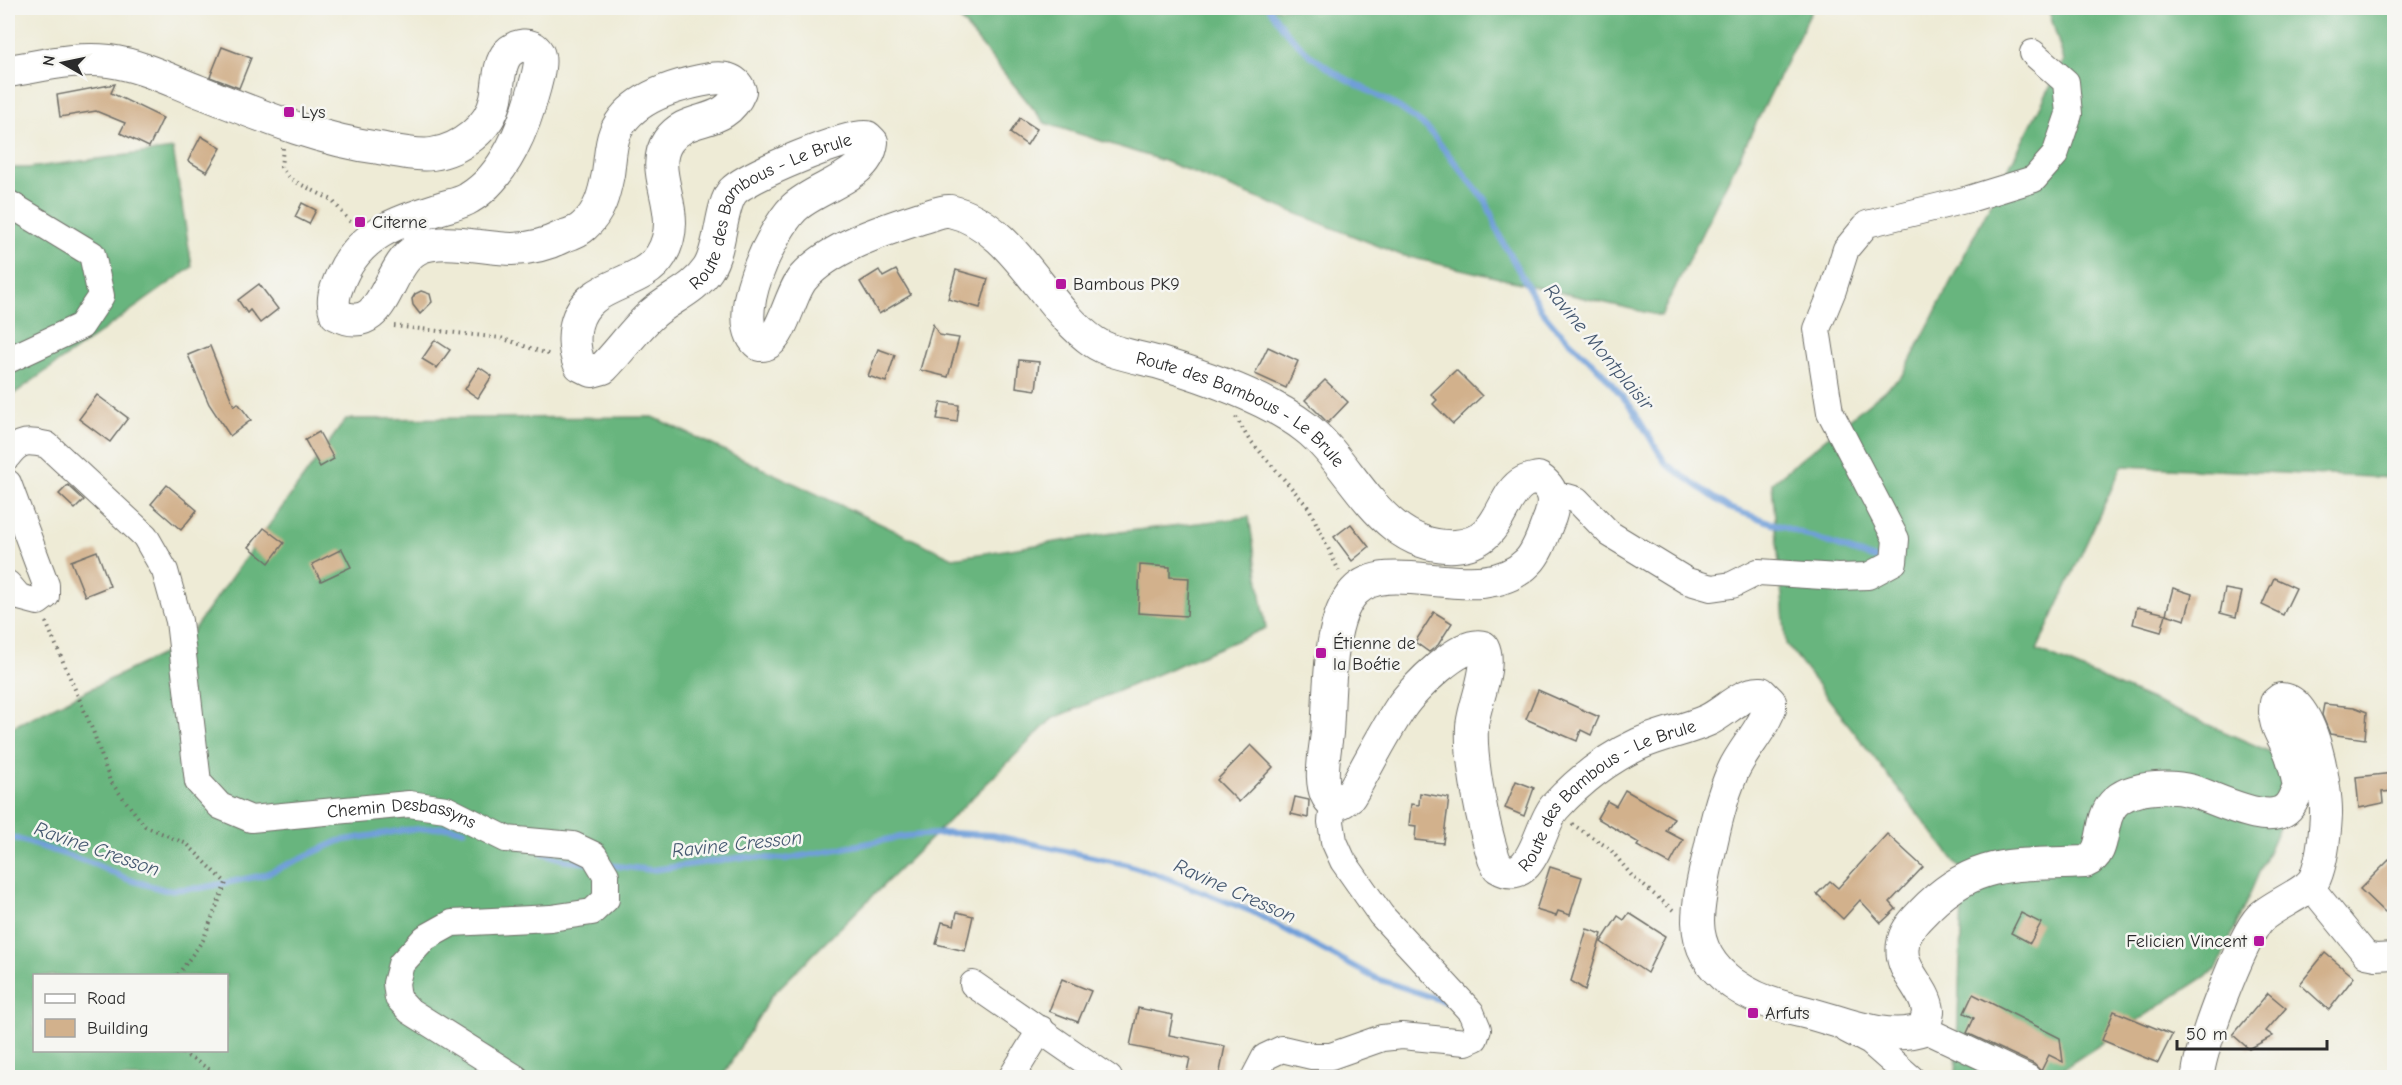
<svg xmlns="http://www.w3.org/2000/svg" width="2402" height="1085" viewBox="0 0 2402 1085" font-family="'Comic Neue',sans-serif">
	<style>
		.forest { fill: #68b57e; stroke: #4a7054; stroke-width: 1.5; fill-rule: evenodd }
		.lines { fill: none; stroke-linecap: round; stroke-linejoin: round }
		.stream { stroke: #6f9fd9; stroke-width: 6 }
		.building { fill: #d2b18c }
		.minor-casing { stroke: #6f6e67; stroke-width: 28 }
		.major-casing { stroke: #6f6e67; stroke-width: 34 }
		.path { stroke: #6f6e67; stroke-width: 4; stroke-dasharray: 1.5 4.5; stroke-linecap: butt }
		.minor { stroke: #fff; stroke-width: 26 }
		.major { stroke: #fff; stroke-width: 32 }
		.poi-dot { fill: #b5179e; stroke: #f6f6f2; stroke-width: 2 }
		.labels { text-anchor: middle; dominant-baseline: central; stroke-width: 5; stroke-linejoin: round; paint-order: stroke }
		.poi-label { font-size: 18px; fill: #2b2b2b; stroke: #f6f6f2; text-anchor: start }
		.street-label { font-size: 18px; fill: #2b2b2b; stroke: #f6f6f2 }
		.water-label { font-size: 20px; font-style: italic; fill: #465971; stroke: #f6f6f2 }
	</style>
	<rect width="100%" height="100%" fill="#f6f6f2"/>
	<filter id="ink" filterUnits="userSpaceOnUse"><feTurbulence type="fractalNoise" baseFrequency=".0167" numOctaves="2"/><feDisplacementMap in="SourceGraphic" scale="12" xChannelSelector="R" yChannelSelector="G"/><feConvolveMatrix kernelMatrix="1 2 1 2 8 2 1 2 1" color-interpolation-filters="sRGB"/></filter>
	<filter id="wash" filterUnits="userSpaceOnUse"><feTurbulence type="fractalNoise" baseFrequency=".008" numOctaves="4" result="noise"/><feDisplacementMap in="SourceGraphic" scale="24" xChannelSelector="R" yChannelSelector="G"/><feGaussianBlur stdDeviation="1.35" result="paint"/><feColorMatrix in="noise" values="0 0 0 0 0 0 0 0 0 0 0 0 0 0 0 0 0 1.4 0 .05"/><feComposite in="paint" operator="in"/></filter>
	<g filter="url(#wash)">
		<rect width="100%" height="100%" fill="#eeebd6"/>
		<g class="forest">
			<path d="M 951,8 L 1813,8 L 1661,316 L 1401,255 L 1164,161 L 1045,123 Z"/>
			<path d="M 2048,8 L 2394,8 L 2394,478 L 2122,466 L 2037,650 L 2305,767 L 2217,969 L 2050,1077 L 1956,1077 L 1963,872 L 1786,644 L 1772,483 L 1903,375 L 2064,60 Z"/>
			<path d="M 173,149 L 192,267 L 8,398 L 8,168 L 28,168 Z"/>
			<path d="M 653,417 L 953,558 L 1120,532 L 1249,517 L 1266,628 L 1052,719 L 772,995 L 722,1077 L 8,1078 L 8,729 L 183,644 L 346,419 ZM 34,976 L 226,976 L 226,1050 L 34,1050 Z"/>
		</g>
		<g class="lines">
			<g class="stream">
				<path d="M 1269,8 L 1286,32 L 1311,56 L 1337,74 L 1400,108 L 1427,128 L 1486,201 L 1501,239 L 1541,310 L 1556,328 L 1602,372 L 1632,408 L 1666,464 L 1729,508 L 1881,561"/>
				<path d="M 8,836 L 94,864 L 127,879 L 165,890 L 201,888 L 264,875 L 339,841 L 405,830 L 448,827 L 464,830"/>
				<path d="M 543,853 L 568,861 L 589,863"/>
				<path d="M 608,865 L 652,870 L 744,857 L 785,859 L 906,836 L 951,833 L 992,835 L 1125,864 L 1159,875 L 1253,912 L 1375,978 L 1449,1003"/>
			</g>
		</g>
		<g id="blocks">
			<g class="building">
				<path d="M 222,47 L 251,58 L 239,88 L 210,77 Z"/>
				<path d="M 115,84 L 111,93 L 163,118 L 149,147 L 120,133 L 125,123 L 96,111 L 60,117 L 57,95 Z"/>
				<path d="M 1020,118 L 1037,129 L 1027,145 L 1010,133 Z"/>
				<path d="M 201,136 L 221,148 L 207,172 L 188,161 Z"/>
				<path d="M 302,203 L 316,210 L 309,224 L 295,217 Z"/>
				<path d="M 879,270 L 883,277 L 896,270 L 911,295 L 879,314 L 860,282 Z"/>
				<path d="M 956,270 L 988,279 L 980,308 L 948,299 Z"/>
				<path d="M 259,284 L 278,309 L 260,323 L 250,310 L 247,313 L 238,300 Z"/>
				<path d="M 421,291 L 430,294 L 432,302 L 420,314 L 413,305 L 412,299 L 415,294 Z"/>
				<path d="M 933,324 L 939,335 L 959,338 L 948,377 L 920,370 Z"/>
				<path d="M 435,340 L 450,350 L 437,368 L 422,359 Z"/>
				<path d="M 210,346 L 234,406 L 238,403 L 251,420 L 230,436 L 209,404 L 188,355 Z"/>
				<path d="M 1268,347 L 1298,361 L 1286,388 L 1255,374 Z"/>
				<path d="M 878,349 L 895,355 L 886,382 L 868,376 Z"/>
				<path d="M 1019,360 L 1039,362 L 1036,390 L 1016,387 Z"/>
				<path d="M 479,367 L 492,376 L 478,398 L 465,389 Z"/>
				<path d="M 1456,370 L 1482,396 L 1453,424 L 1433,404 L 1437,400 L 1431,394 Z"/>
				<path d="M 1325,380 L 1348,402 L 1328,423 L 1305,400 Z"/>
				<path d="M 97,395 L 128,418 L 110,442 L 79,419 Z"/>
				<path d="M 941,402 L 959,405 L 957,422 L 937,419 Z"/>
				<path d="M 319,432 L 334,459 L 320,467 L 305,440 Z"/>
				<path d="M 68,485 L 84,500 L 75,509 L 59,494 Z"/>
				<path d="M 167,485 L 197,510 L 181,530 L 151,504 Z"/>
				<path d="M 1351,524 L 1369,547 L 1352,561 L 1334,537 Z"/>
				<path d="M 264,528 L 284,543 L 269,563 L 249,547 Z"/>
				<path d="M 342,549 L 351,567 L 321,581 L 312,564 Z"/>
				<path d="M 97,551 L 110,586 L 85,596 L 71,561 Z"/>
				<path d="M 1140,565 L 1170,567 L 1170,577 L 1189,578 L 1187,616 L 1138,613 Z"/>
				<path d="M 2274,578 L 2296,588 L 2283,615 L 2262,605 Z"/>
				<path d="M 2173,588 L 2192,594 L 2185,620 L 2166,614 Z"/>
				<path d="M 2225,589 L 2242,592 L 2236,617 L 2220,613 Z"/>
				<path d="M 2137,607 L 2166,614 L 2161,632 L 2133,624 Z"/>
				<path d="M 1434,612 L 1452,623 L 1438,645 L 1429,652 L 1415,642 Z"/>
				<path d="M 1538,690 L 1599,717 L 1591,735 L 1581,730 L 1577,741 L 1526,719 Z"/>
				<path d="M 2324,704 L 2354,707 L 2367,712 L 2365,739 L 2330,734 L 2322,715 Z"/>
				<path d="M 1251,745 L 1273,767 L 1239,802 L 1217,780 Z"/>
				<path d="M 2394,773 L 2394,791 L 2382,792 L 2383,803 L 2359,808 L 2356,777 Z"/>
				<path d="M 1516,781 L 1534,788 L 1524,816 L 1505,808 Z"/>
				<path d="M 1625,790 L 1674,818 L 1666,831 L 1683,840 L 1670,864 L 1637,846 L 1639,843 L 1597,818 L 1607,801 L 1616,806 Z"/>
				<path d="M 1420,793 L 1449,798 L 1443,843 L 1415,840 L 1416,826 L 1409,825 L 1411,804 L 1419,805 Z"/>
				<path d="M 1295,797 L 1309,800 L 1308,818 L 1291,814 Z"/>
				<path d="M 1887,834 L 1923,867 L 1890,902 L 1896,909 L 1881,923 L 1860,900 L 1843,919 L 1817,894 L 1830,881 L 1838,888 Z"/>
				<path d="M 2394,855 L 2394,904 L 2385,913 L 2360,889 Z"/>
				<path d="M 1550,867 L 1582,877 L 1570,915 L 1558,911 L 1556,916 L 1536,910 Z"/>
				<path d="M 957,912 L 973,916 L 965,951 L 936,944 L 942,922 L 954,925 Z"/>
				<path d="M 1629,913 L 1665,936 L 1647,973 L 1601,942 L 1618,916 L 1624,920 Z"/>
				<path d="M 2021,913 L 2041,923 L 2030,943 L 2011,933 Z"/>
				<path d="M 1587,929 L 1602,934 L 1585,990 L 1571,981 Z"/>
				<path d="M 2325,953 L 2354,977 L 2329,1010 L 2300,984 Z"/>
				<path d="M 1062,979 L 1091,991 L 1078,1022 L 1049,1011 Z"/>
				<path d="M 2268,993 L 2286,1008 L 2266,1031 L 2273,1036 L 2249,1049 L 2233,1035 Z"/>
				<path d="M 1973,994 L 2060,1038 L 2063,1062 L 2049,1055 L 2041,1071 L 2034,1064 L 1967,1033 L 1974,1018 L 1964,1013 Z"/>
				<path d="M 1138,1008 L 1173,1015 L 1169,1035 L 1225,1046 L 1219,1077 L 1187,1072 L 1190,1058 L 1130,1046 Z"/>
				<path d="M 2114,1011 L 2172,1035 L 2158,1063 L 2102,1040 Z"/>
			</g>
		</g>
	</g>
	<g filter="url(#ink)">
		<use href="#blocks" fill-opacity="0" stroke="#6f6e67" stroke-width="1.5"/>
		<g class="lines">
			<defs>
				<g id="minor">
					<path d="M 8,203 L 92,254 L 101,296 L 81,326 L 8,360"/>
					<path id="s1" d="M 8,456 C 20,439 29,441 47,445 L 145,536 L 165,571 L 179,621 L 198,782 L 220,806 L 251,819 L 409,804 L 446,809 L 506,839 L 573,845 L 594,855 L 606,875 L 606,899 L 592,912 L 551,918 L 452,923 L 425,938 L 401,964 L 396,983 L 398,998 L 410,1011 L 516,1078"/>
					<path d="M 8,483 L 46,585 L 46,596 L 38,602 L 19,597 L 8,584"/>
					<path d="M 1554,498 L 1567,497 L 1577,500 L 1610,534 L 1687,581 L 1711,588 L 1732,585 L 1758,572 L 1838,577 L 1868,576 L 1894,562 L 1896,539 L 1830,412 L 1817,329 L 1833,290 L 1846,249 L 1867,224 L 1969,199 L 2034,179 L 2055,155 L 2069,114 L 2066,82 L 2033,53"/>
					<path d="M 2310,886 L 2366,955 L 2376,957 L 2394,956"/>
					<path d="M 973,984 L 1109,1078"/>
					<path d="M 1924,1029 L 2028,1078"/>
					<path d="M 1847,1030 L 1870,1042 L 1911,1078"/>
					<path d="M 1011,1078 L 1041,1029"/>
					<path d="M 1254,1078 L 1265,1057 L 1282,1049 L 1312,1056 L 1331,1056 L 1382,1038 L 1402,1036 L 1466,1042 L 1475,1038 L 1478,1029 L 1471,1012 L 1381,915 L 1343,861 L 1334,841 L 1331,822 L 1333,803"/>
				</g>
				<g id="major">
					<path id="s2" d="M 8,71 C 41,66 75,57 109,61 C 140,65 170,80 198,91 C 257,114 315,139 379,148 C 395,151 416,156 432,154 C 460,150 490,128 496,99 C 499,85 498,64 508,53 C 516,45 531,41 538,53 C 542,61 537,78 535,86 C 525,125 505,177 469,198 C 462,203 450,205 441,208 C 398,222 360,233 341,277 C 335,291 331,300 336,314 C 386,340 385,266 417,249 C 440,236 486,249 512,249 C 530,249 548,244 564,236 C 571,234 579,231 584,226 C 600,212 604,194 608,174 C 610,161 610,145 615,133 C 630,98 675,85 710,79 C 722,77 735,78 740,91 C 725,129 688,112 668,141 C 646,173 687,213 661,255 C 641,288 586,281 576,325 C 573,340 574,352 580,365 L 592,371 L 603,368 C 620,351 634,330 652,314 C 670,298 694,290 708,269 C 722,247 720,206 733,191 C 747,176 848,134 867,137 L 872,142 C 868,178 817,186 794,208 C 772,230 727,321 760,345 C 781,347 789,294 803,278 C 830,247 884,230 921,218 C 930,216 942,210 950,211 C 1014,225 1043,307 1094,342 C 1109,353 1142,358 1160,363 C 1207,377 1267,398 1305,427 C 1354,464 1380,550 1455,546 C 1503,543 1499,495 1524,482 C 1528,480 1534,479 1538,478 C 1553,488 1556,499 1550,517 C 1544,531 1539,551 1528,562 C 1481,610 1390,553 1354,592 C 1327,621 1330,695 1327,733 C 1325,752 1316,791 1333,803 L 1342,802 L 1350,796 C 1367,767 1382,736 1401,707 C 1412,690 1462,639 1483,647 C 1493,666 1473,706 1472,727 C 1470,763 1483,824 1494,859 L 1498,867 C 1533,889 1539,825 1555,807 C 1579,781 1606,759 1639,744 C 1661,734 1686,730 1708,720 C 1725,712 1742,692 1761,693 L 1770,702 L 1770,708 C 1762,731 1743,749 1733,771 C 1721,798 1715,826 1709,854 C 1704,876 1698,900 1698,922 C 1699,976 1755,1002 1800,1011 C 1840,1020 1884,1043 1924,1029 C 1925,1023 1928,1016 1928,1011 C 1926,991 1906,976 1903,957 C 1900,938 1909,926 1922,913 C 1975,857 2016,866 2085,862 C 2119,848 2080,793 2156,788 C 2168,787 2181,788 2192,791 C 2214,797 2269,828 2288,807 C 2293,802 2296,793 2299,786 C 2297,777 2295,767 2292,758 C 2286,738 2271,726 2276,703 L 2281,699 C 2313,699 2327,791 2326,815 C 2325,834 2322,861 2315,878 C 2308,893 2274,904 2260,918 C 2243,935 2197,1053 2198,1078"/>
				</g>
			</defs>
			<use href="#minor" class="minor-casing"/>
			<use href="#major" class="major-casing"/>
			<g class="path">
				<path d="M 283,148 L 281,167 L 290,179 L 332,200 L 352,224"/>
				<path d="M 394,326 L 501,338 L 551,355"/>
				<path d="M 1236,417 L 1248,438 L 1309,508 L 1339,571"/>
				<path d="M 46,622 L 93,731 L 110,781 L 145,826 L 187,844 L 226,883 L 203,940 L 177,976"/>
				<path d="M 1572,824 L 1610,849 L 1632,876 L 1673,910"/>
				<path d="M 177,1050 L 224,1078"/>
			</g>
			<use href="#minor" class="minor"/>
			<use href="#major" class="major"/>
		</g>
	</g>
	<g class="poi-dot">
		<rect x="283" y="106" width="12" height="12" rx="3"/>
		<rect x="354" y="216" width="12" height="12" rx="3"/>
		<rect x="1055" y="278" width="12" height="12" rx="3"/>
		<rect x="1315" y="647" width="12" height="12" rx="3"/>
		<rect x="2253" y="935" width="12" height="12" rx="3"/>
		<rect x="1747" y="1007" width="12" height="12" rx="3"/>
	</g>
	<g class="labels">
		<g class="poi-label">
			<text x="301" y="112">Lys</text>
			<text x="372" y="222">Citerne</text>
			<text x="1073" y="284">Bambous PK9</text>
			<text x="1333" y="643">Étienne de<tspan x="1333" dy="21">la Boétie</tspan></text>
			<text x="2247" y="941" text-anchor="end">Felicien Vincent</text>
			<text x="1765" y="1013">Arfuts</text>
		</g>
		<g class="street-label">
			<text stroke="none"><textPath href="#s2" startOffset="2140">Route des Bambous - Le Brule</textPath></text>
			<text stroke="none"><textPath href="#s2" startOffset="3146">Route des Bambous - Le Brule</textPath></text>
			<text stroke="none"><textPath href="#s2" startOffset="4616">Route des Bambous - Le Brule</textPath></text>
			<text stroke="none"><textPath href="#s1" startOffset="651">Chemin Desbassyns</textPath></text>
		</g>
		<g class="water-label">
			<text transform="translate(1599 347) rotate(50)">Ravine Montplaisir</text>
			<text transform="translate(737 844) rotate(-6)">Ravine Cresson</text>
			<text transform="translate(97 849) rotate(19)">Ravine Cresson</text>
			<text transform="translate(1235 891) rotate(24)">Ravine Cresson</text>
		</g>
	</g>
	<rect width="2402" height="1085" fill="none" stroke="#f6f6f2" stroke-width="30"/>
	<rect x="33" y="974" width="195" height="78" fill="#f6f6f2" stroke="#a5a5a2" stroke-width="1.5"/>
	<rect x="45" y="994" width="30" height="9" fill="#ffffff" stroke="#a5a5a2" stroke-width="1.5"/>
	<text x="87" y="1004" font-size="18" fill="#2b2b2b">Road</text>
	<rect x="45" y="1019" width="30" height="18" fill="#d2b18c" stroke="#a5a5a2" stroke-width="1.5"/>
	<text x="87" y="1034" font-size="18" fill="#2b2b2b">Building</text>
	<g transform="translate(63 63) rotate(279)" stroke="#f6f6f2" stroke-width="4.5" paint-order="stroke">
	<path d="M0-4.5L10 22L0 15L-10 22Z" fill="#2b2b2b"/>
	<text y="-9" font-size="16" font-weight="bold" text-anchor="middle" fill="#2b2b2b">N</text>
	</g>
	<path d="M2177 1040v9h150v-9" fill="none" stroke="#2b2b2b" stroke-width="3"/>
	<text x="2186" y="1040" font-size="18" fill="#2b2b2b" stroke="#f6f6f2" stroke-width="4.5" paint-order="stroke">50 m</text>
</svg>
